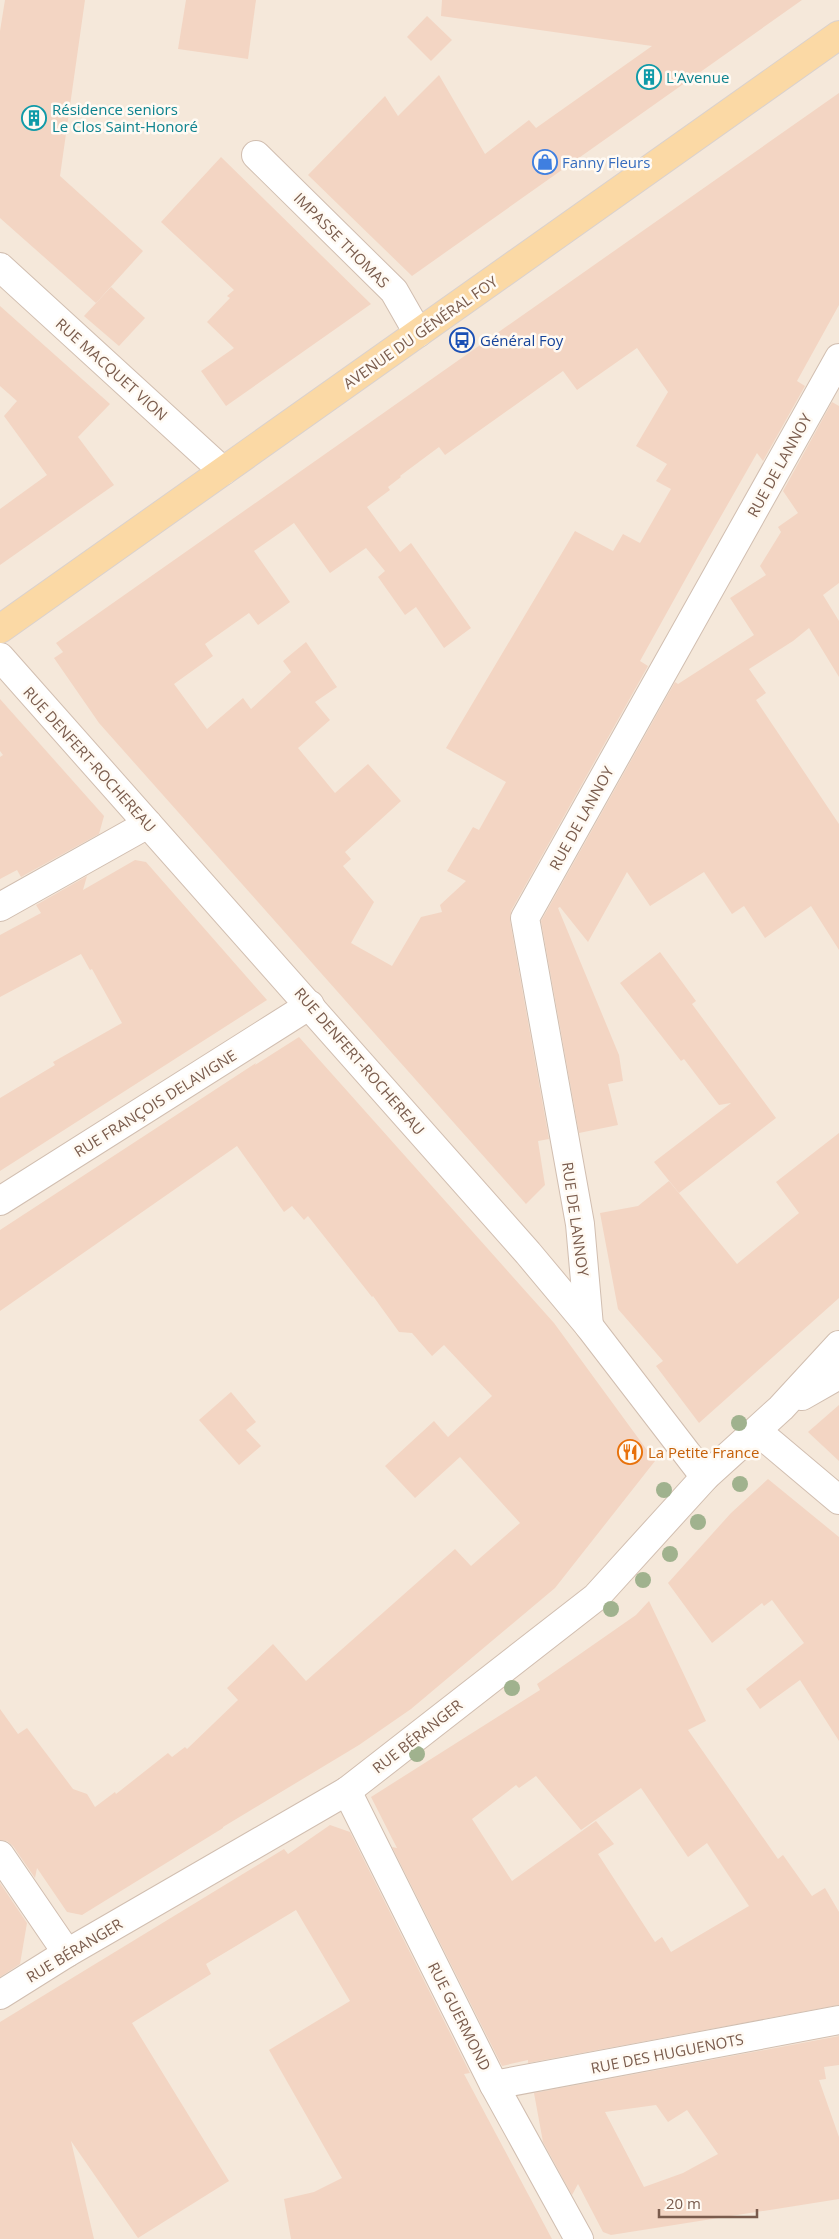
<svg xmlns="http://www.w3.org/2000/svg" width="839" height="2239" viewBox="0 0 839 2239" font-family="'Open Sans',sans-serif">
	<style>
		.residential { fill: #f5e8da }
		.building { fill: #f3d5c3; fill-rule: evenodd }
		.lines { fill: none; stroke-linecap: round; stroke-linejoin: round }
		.minor-casing { stroke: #d1beb0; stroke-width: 30 }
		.major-casing { stroke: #dad1cd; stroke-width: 30 }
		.minor { stroke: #fff; stroke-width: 28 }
		.major { stroke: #fbd9a5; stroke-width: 28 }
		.tree { fill: #a0b28e }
		.labels { text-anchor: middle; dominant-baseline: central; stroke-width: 5; stroke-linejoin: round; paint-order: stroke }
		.culture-label { font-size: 15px; fill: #0d838f; stroke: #fffaf3; text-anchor: start }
		.shop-label { font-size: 15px; fill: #366cbe; stroke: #fffaf3; text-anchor: start }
		.street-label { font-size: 15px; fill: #7a5c4d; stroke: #fffaf3 }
		.transit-label { font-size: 15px; fill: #164399; stroke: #fffaf3; text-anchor: start }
		.food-label { font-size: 15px; fill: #c56008; stroke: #fffaf3; text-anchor: start }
	</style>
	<rect width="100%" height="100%" fill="#fdf6ec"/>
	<rect class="residential" x="0" y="0" width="839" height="2239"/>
	<g class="building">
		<path d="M 5,0 L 85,0 L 60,176 L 143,251 L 96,303 L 0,218 L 0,31 Z"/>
		<path d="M 186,0 L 256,0 L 248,59 L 178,49 Z"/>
		<path d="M 442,0 L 802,0 L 412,276 L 308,175 L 385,96 L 398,116 L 439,75 L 485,154 L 529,120 L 536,128 L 652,46 L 441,16 Z"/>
		<path d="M 427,16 L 452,40 L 431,61 L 407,37 Z"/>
		<path d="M 839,93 L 839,305 L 797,381 L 805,386 L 763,461 L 757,453 L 700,553 L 640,661 L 648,666 L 511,911 L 510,921 L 549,1139 L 538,1141 L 545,1185 L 526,1204 L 99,723 L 54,658 L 63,652 L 56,643 ZM 637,348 L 668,392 L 636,446 L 667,464 L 656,481 L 671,489 L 640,543 L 623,534 L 613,551 L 575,531 L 446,748 L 506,782 L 479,830 L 473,827 L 447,871 L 466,881 L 440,905 L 442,912 L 421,917 L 392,966 L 351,943 L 374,902 L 343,866 L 351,859 L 345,852 L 401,801 L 368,764 L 335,793 L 298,748 L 330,720 L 315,702 L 337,687 L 306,642 L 283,661 L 291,672 L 251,709 L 243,698 L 207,729 L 174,684 L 213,656 L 205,644 L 249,613 L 258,625 L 290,602 L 254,551 L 294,523 L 330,573 L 366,548 L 385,571 L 378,577 L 405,615 L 416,607 L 444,648 L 471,628 L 411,543 L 400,552 L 367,507 L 390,490 L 388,487 L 401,477 L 400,476 L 439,447 L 445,455 L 563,371 L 577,390 Z"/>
		<path d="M 221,157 L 371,304 L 226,406 L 201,371 L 234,348 L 207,322 L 230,298 L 227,296 L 234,290 L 161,222 Z"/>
		<path d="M 111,287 L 145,318 L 119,346 L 84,316 Z"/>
		<path d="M 0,306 L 110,404 L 78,437 L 114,485 L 0,565 L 0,509 L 47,475 L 4,416 L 17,401 L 0,386 Z"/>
		<path d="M 832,402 L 839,406 L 839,583 L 823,595 L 839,621 L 839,677 L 809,628 L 793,641 L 749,669 L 766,693 L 756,700 L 839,824 L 839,950 L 811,906 L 765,938 L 744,906 L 732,914 L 704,872 L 650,906 L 627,872 L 588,942 L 560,907 L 558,908 L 619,1055 L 623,1081 L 608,1084 L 618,1125 L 579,1133 L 541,921 L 675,682 L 678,684 L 754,635 L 730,598 L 766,575 L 760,566 L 781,532 L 778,527 L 798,513 L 783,491 Z"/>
		<path d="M 0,699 L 104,816 L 99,834 L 21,877 L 17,870 L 0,879 L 0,757 L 3,755 L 0,751 Z"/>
		<path d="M 135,860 L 146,862 L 267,1000 L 0,1171 L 0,1098 L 55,1065 L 53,1062 L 122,1023 L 92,969 L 90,970 L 81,954 L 0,997 L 0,935 L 41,913 L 36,905 L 87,876 L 83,890 Z"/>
		<path d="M 660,952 L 696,1001 L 692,1004 L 776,1118 L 679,1193 L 654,1162 L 731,1103 L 719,1105 L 684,1059 L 681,1061 L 620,983 Z"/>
		<path d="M 299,1037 L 554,1323 L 655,1461 L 555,1588 L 411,1709 L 359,1745 L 223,1827 L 223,1828 L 82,1915 L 67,1912 L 37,1868 L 35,1878 L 13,1846 L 7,1841 L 0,1840 L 0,1709 L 18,1734 L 27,1728 L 73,1789 L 87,1794 L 95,1807 L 115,1792 L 116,1794 L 168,1753 L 172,1757 L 185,1747 L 187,1749 L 238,1700 L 227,1688 L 273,1644 L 306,1681 L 455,1549 L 471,1566 L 520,1523 L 460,1457 L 415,1498 L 385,1466 L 434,1421 L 448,1437 L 492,1396 L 444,1345 L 432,1356 L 412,1333 L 399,1332 L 373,1296 L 372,1297 L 308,1216 L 304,1220 L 292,1206 L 284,1212 L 237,1146 L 0,1311 L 0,1230 L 256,1063 L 255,1065 Z"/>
		<path d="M 839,1133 L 839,1298 L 699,1423 L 656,1366 L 663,1361 L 618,1309 L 600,1213 L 638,1206 L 669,1181 L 737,1264 L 799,1213 L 776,1182 Z"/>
		<path d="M 231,1392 L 256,1422 L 246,1430 L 261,1446 L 239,1465 L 199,1420 Z"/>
		<path d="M 839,1405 L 839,1461 L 808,1432 Z"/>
		<path d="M 768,1479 L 839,1537 L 839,1741 L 800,1680 L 760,1709 L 746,1689 L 804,1643 L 772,1600 L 764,1606 L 762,1603 L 712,1643 L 668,1583 L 731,1513 Z"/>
		<path d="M 649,1601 L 706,1721 L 688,1730 L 778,1859 L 783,1855 L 812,1896 L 825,1888 L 839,1912 L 839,2005 L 528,2063 L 528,2060 L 502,2066 L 392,1847 L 397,1848 L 371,1797 L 540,1690 L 537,1684 L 636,1615 ZM 536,1776 L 581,1830 L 641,1788 L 688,1857 L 707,1843 L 749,1906 L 671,1952 L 662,1937 L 655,1942 L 598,1854 L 614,1844 L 596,1821 L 512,1881 L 472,1819 L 516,1785 L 519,1788 Z"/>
		<path d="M 330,1825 L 350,1832 L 470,2073 L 464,2074 L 552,2239 L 291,2239 L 284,2199 L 314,2192 L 342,2178 L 269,2050 L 350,2001 L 296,1910 L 206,1964 L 211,1974 L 132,2023 L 229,2181 L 138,2238 L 71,2141 L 94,2239 L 0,2239 L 0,2022 L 284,1849 L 288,1854 Z"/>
		<path d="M 0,1883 L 27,1923 L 20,1964 L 0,1977 Z"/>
		<path d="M 839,2036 L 839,2065 L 824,2067 L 826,2079 L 819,2080 L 839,2137 L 839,2199 L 611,2235 L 603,2232 L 578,2184 L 572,2195 L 543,2142 L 534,2093 ZM 656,2105 L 668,2122 L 687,2110 L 718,2154 L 683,2173 L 644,2187 L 605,2112 Z"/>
	</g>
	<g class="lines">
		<defs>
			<g id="minor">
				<path d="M 256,155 L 394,291 L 418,333"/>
				<path d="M 0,267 L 223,471"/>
				<path d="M 0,657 L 528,1253 L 589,1326 L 705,1477"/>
				<path d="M 0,907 L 148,824"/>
				<path d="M 0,1201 L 310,1005"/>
				<path d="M 589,1326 L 580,1224 L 525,918 L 839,358"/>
				<path d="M 802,1396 L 839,1375"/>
				<path d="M 757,1431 L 839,1500"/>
				<path d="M 347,1791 L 494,2085 L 579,2239"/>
				<path d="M 0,1855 L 67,1953"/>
				<path d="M 0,1995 L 67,1953 L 347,1791 L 596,1597 L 705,1477 L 781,1408 L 839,1345"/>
				<path d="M 494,2085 L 839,2020"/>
			</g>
			<path id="major" d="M 0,629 L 839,35"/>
		</defs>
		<use href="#minor" class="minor-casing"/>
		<use href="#major" class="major-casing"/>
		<use href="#minor" class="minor"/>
		<use href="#major" class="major"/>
	</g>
	<g class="tree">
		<circle cx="739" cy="1423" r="8"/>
		<circle cx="740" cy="1484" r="8"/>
		<circle cx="664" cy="1490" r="8"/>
		<circle cx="698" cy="1522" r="8"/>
		<circle cx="670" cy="1554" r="8"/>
		<circle cx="643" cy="1580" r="8"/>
		<circle cx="611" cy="1609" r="8"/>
		<circle cx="512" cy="1688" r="8"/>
		<circle cx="417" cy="1754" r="8"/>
	</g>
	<defs>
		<symbol id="building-ring" viewBox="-11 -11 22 22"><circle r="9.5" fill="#fffaf3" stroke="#0f9aa8" stroke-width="1.5"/><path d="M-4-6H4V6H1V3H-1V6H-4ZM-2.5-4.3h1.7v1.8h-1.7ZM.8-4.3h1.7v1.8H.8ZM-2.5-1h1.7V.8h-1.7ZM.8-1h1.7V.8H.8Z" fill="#0f9aa8"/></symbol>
		<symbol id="shop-ring" viewBox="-11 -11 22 22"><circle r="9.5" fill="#fffaf3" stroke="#3f7fe0" stroke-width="1.5"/><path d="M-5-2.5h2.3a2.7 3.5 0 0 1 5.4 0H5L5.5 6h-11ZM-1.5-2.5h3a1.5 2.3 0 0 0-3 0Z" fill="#3f7fe0"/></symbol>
		<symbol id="bus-ring" viewBox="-11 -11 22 22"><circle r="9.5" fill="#fffaf3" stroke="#1a4fb4" stroke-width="1.5"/><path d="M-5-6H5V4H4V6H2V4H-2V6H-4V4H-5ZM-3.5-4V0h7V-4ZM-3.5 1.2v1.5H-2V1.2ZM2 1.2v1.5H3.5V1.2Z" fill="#1a4fb4"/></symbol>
		<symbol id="restaurant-ring" viewBox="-11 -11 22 22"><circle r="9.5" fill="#fffaf3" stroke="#e8710a" stroke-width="1.5"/><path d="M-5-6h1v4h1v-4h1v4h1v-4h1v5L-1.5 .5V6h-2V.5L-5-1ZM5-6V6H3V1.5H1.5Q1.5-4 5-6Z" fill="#e8710a"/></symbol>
	</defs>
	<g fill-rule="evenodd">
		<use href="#building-ring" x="635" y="63" width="28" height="28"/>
		<use href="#building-ring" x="20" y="104" width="28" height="28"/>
		<use href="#shop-ring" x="531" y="148" width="28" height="28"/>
		<use href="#bus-ring" x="448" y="326" width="28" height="28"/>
		<use href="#restaurant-ring" x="616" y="1438" width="28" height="28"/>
	</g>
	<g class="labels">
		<g class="culture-label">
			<text x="666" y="77">L'Avenue</text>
			<text x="52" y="109">Résidence seniors<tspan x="52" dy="17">Le Clos Saint-Honoré</tspan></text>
		</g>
		<g class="shop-label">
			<text x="562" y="162">Fanny Fleurs</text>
		</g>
		<g class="street-label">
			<text transform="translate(342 240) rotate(45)">IMPASSE THOMAS</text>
			<text transform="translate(420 332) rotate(-35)">AVENUE DU GÉNÉRAL FOY</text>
			<text transform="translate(112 369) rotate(42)">RUE MACQUET VION</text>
			<text transform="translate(779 465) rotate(-61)">RUE DE LANNOY</text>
			<text transform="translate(90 759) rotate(48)">RUE DENFERT-ROCHEREAU</text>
			<text transform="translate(581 818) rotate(-61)">RUE DE LANNOY</text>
			<text transform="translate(360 1061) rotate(49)">RUE DENFERT-ROCHEREAU</text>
			<text transform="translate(155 1103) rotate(-32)">RUE FRANÇOIS DELAVIGNE</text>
			<text transform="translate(576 1219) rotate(82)">RUE DE LANNOY</text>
			<text transform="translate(417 1736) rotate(-38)">RUE BÉRANGER</text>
			<text transform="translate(74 1950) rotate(-31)">RUE BÉRANGER</text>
			<text transform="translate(460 2016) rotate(63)">RUE GUERMOND</text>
			<text transform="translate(667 2053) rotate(-11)">RUE DES HUGUENOTS</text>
		</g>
		<g class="transit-label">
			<text x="480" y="340">Général Foy</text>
		</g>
		<g class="food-label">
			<text x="648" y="1452">La Petite France</text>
		</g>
	</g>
	<path d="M659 2209v8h98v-8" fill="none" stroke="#7a5c4d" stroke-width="2.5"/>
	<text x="666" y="2209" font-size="15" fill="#7a5c4d" stroke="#fffaf3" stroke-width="4" paint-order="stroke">20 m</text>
</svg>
